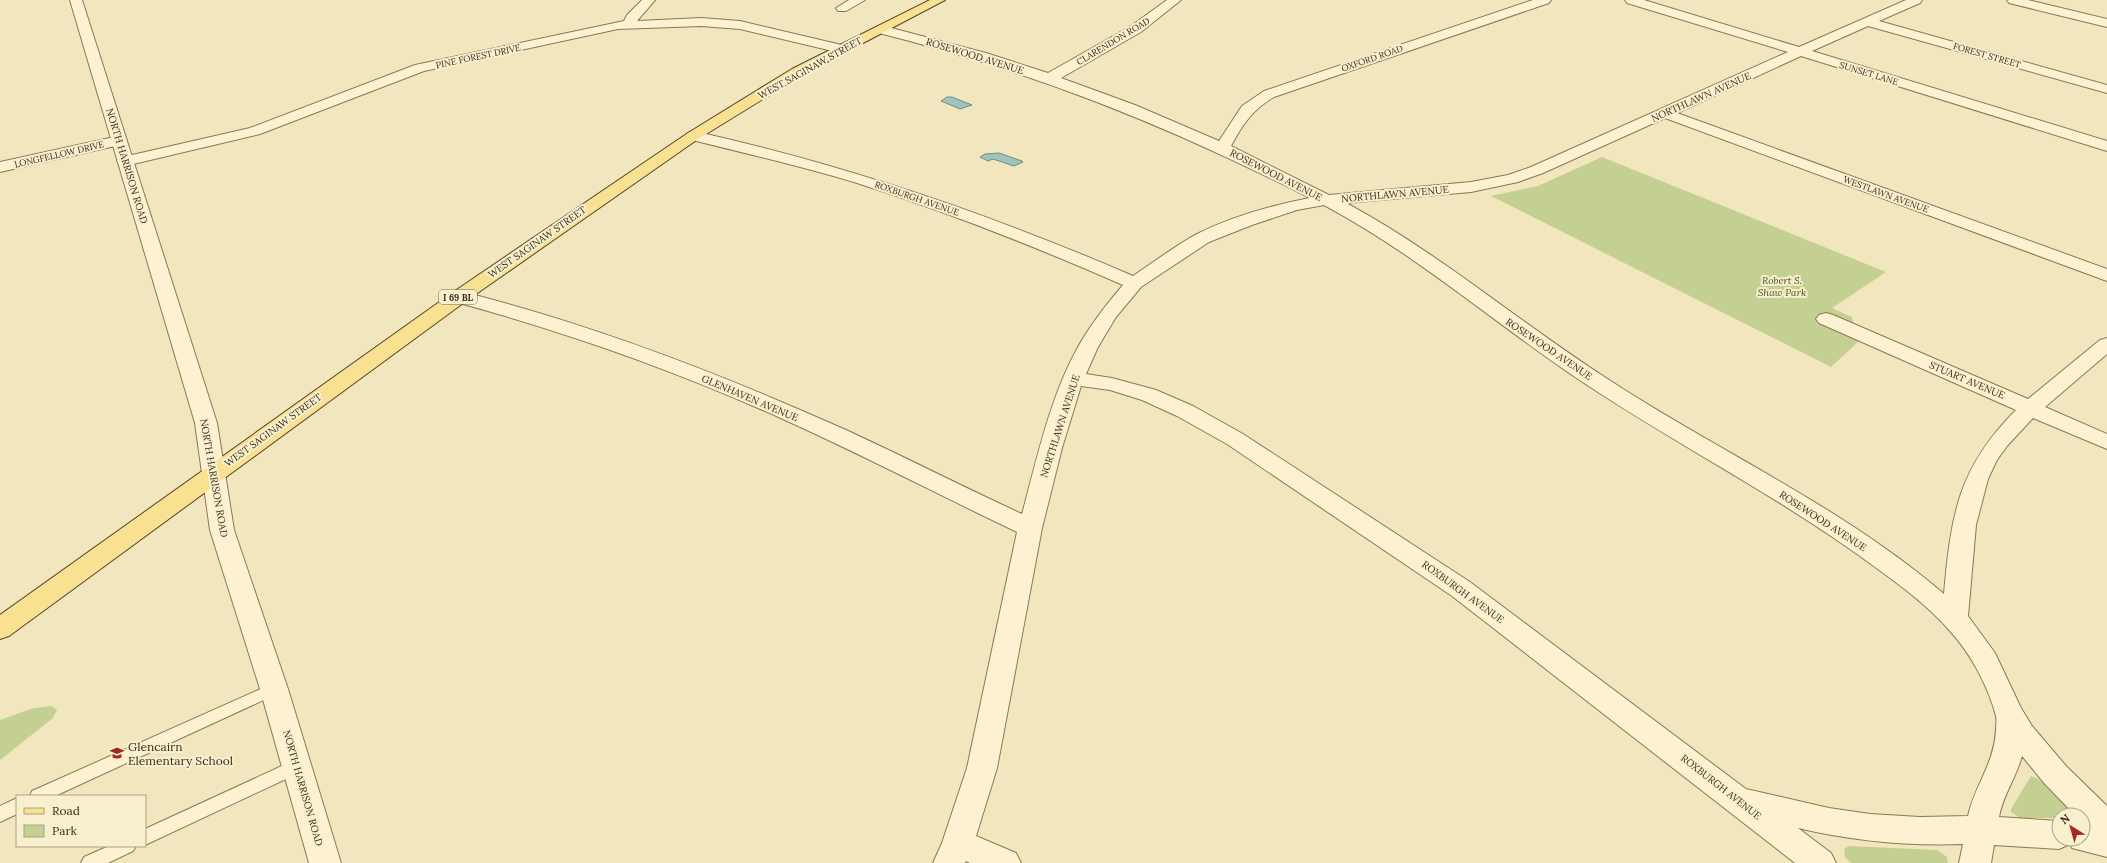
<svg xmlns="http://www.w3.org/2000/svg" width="2107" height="863" viewBox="0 0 2107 863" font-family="Lora,serif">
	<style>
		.green { fill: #c4d091 }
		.water { fill: #a2c3bc; stroke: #68918a }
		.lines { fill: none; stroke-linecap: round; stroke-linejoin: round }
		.service-casing { stroke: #8c7655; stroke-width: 2 }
		.minor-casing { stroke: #8c7655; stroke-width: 2 }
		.tertiary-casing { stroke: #8c7655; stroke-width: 2 }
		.primary-casing { stroke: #59432a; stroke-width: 2 }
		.service { fill: #fcf2d2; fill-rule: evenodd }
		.minor { fill: #fcf2d2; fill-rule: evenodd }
		.tertiary { fill: #fcf2d2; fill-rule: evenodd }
		.primary { fill: #f9e192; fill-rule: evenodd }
		.labels { text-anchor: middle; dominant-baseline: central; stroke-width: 4; stroke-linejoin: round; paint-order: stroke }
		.far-street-label { font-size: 9px; fill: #3a2c1b; stroke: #f8efce }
		.shield { fill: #f8efce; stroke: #736651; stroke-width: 1 }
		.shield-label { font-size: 9px; font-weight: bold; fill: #3a2c1b }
		.street-label { font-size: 10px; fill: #3a2c1b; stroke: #f8efce }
		.park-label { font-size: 10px; font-style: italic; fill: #465820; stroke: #f8efce }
		.near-poi-label { font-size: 12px; fill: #3a2c1b; stroke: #f8efce; text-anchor: start }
	</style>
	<rect width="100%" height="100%" fill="#f2e6be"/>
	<g class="green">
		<path d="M 1602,157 L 1886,272 L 1832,308 L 1852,317 L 1858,342 L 1831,367 L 1491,196 L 1538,186 Z"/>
		<path d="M 52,706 L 57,710 L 53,718 L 0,760 L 0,720 L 34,708 Z"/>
		<path d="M 2031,776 L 2039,779 L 2075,815 L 2059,815 L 2059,818 L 2020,818 L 2011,812 L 2011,809 Z"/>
		<path d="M 1849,846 L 1937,850 L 1947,857 L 1948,863 L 1851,863 L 1845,857 L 1844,849 Z"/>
	</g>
	<g class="water">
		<path d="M 947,97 L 952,97 L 972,105 L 960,109 L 941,101 Z"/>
		<path d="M 999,153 L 1022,161 L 1023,162 L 1014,166 L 993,159 L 988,161 L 980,157 L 985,154 Z"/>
	</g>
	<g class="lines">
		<defs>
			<g id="service">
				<path d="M 274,683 L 279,685 L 282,689 L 279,693 L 55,796 L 30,796 L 32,791 Z"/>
				<path d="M 297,759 L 303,761 L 305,766 L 303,771 L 145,845 L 145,829 Z"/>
				<path d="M 17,798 L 17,814 L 0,822 L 0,806 Z"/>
				<path d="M 109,846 L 136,846 L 133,851 L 108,863 L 81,863 L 84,857 Z"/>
			</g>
			<g id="minor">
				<path d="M 642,0 L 655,0 L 637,21 L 701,18 L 740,21 L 846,46 L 848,49 L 841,53 L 740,29 L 701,26 L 618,29 L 424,71 L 260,134 L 125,166 L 119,164 L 117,161 L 119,158 L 250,128 L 415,65 L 624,21 L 627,15 Z"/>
				<path d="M 849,0 L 865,0 L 846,11 L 838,11 L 836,8 Z"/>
				<path d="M 1167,0 L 1181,0 L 1141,32 L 1061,78 L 1135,105 L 1219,141 L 1242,106 L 1264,91 L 1533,0 L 1551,0 L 1549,3 L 1274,97 C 1253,109 1242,125 1231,146 L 1329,195 L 1471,182 L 1508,175 L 1531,167 L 1788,52 L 1627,3 L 1625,0 L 1644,0 L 1799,47 L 1906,0 L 1922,0 L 1920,3 L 1879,21 L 2107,85 L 2107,93 L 1868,26 L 1812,51 L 2107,141 L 2107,151 L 1801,56 L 1677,113 L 2107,269 L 2107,281 L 1665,118 L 1543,173 L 1518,182 L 1471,192 L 1346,203 C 1443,255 1527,329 1620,387 C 1728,456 1846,510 1944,594 C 1951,515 1958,468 2016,410 L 1819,323 L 1816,319 L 1819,315 L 1826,313 L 1833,315 L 2028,399 L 2100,340 L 2107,338 L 2107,354 L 2045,407 L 2107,434 L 2107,449 L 2033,418 L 2007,446 L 1997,460 L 1988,479 L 1976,525 L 1968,616 L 1995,653 L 2021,708 L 2032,726 L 2066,766 L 2107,806 L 2107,857 L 2072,848 L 2070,844 L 2059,849 L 1994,845 L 1991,863 L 1959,863 L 1963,844 C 1907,846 1853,841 1798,828 L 1831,853 L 1836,863 L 1795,863 L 1452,596 L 1227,444 L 1177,416 L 1142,400 L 1110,390 L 1081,386 L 1062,448 L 1042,528 L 997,768 L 976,836 L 1016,853 L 1021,863 L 970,863 L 966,861 L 965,863 L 933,863 L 942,843 L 967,768 L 1017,532 C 939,495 863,455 785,420 C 677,371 566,332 452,301 L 450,297 L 452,293 L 459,291 C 592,324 721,374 846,430 C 905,457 963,487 1022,514 C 1037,459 1050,397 1078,347 C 1091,324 1106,305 1123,285 C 1036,247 948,212 857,183 C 801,166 744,153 688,139 L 685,136 L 688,133 L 693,131 C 845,165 990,214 1133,276 C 1154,262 1175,246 1197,234 C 1231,217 1273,205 1310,198 C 1167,125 1031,71 875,32 L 874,29 L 880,25 L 986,53 L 1048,73 L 1131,26 ZM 1324,205 C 1414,253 1491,320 1575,377 C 1667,439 1767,490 1857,554 C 1890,578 1924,601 1950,631 C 1971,654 1988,686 1996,716 C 1997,720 1996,725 1996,730 C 1994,765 1975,784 1968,816 L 1920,817 L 1870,814 L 1829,808 L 1746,789 L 1470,582 L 1243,434 L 1193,406 L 1156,390 L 1112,378 L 1086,374 L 1098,347 L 1116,317 L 1141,287 L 1209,242 L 1252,225 L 1297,210 ZM 2022,756 L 2045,784 L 2075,815 L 2083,815 L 2085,824 L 2083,824 L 2083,839 L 2059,839 L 2059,821 L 1999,817 C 2003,795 2016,778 2022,756 Z"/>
				<path d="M 2007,0 L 2028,0 L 2107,19 L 2107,27 L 2009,3 Z"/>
				<path d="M 119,136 L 124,138 L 127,141 L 124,144 L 0,172 L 0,162 Z"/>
			</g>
			<path id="tertiary" d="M 70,0 L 82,0 L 217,423 L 234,530 L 288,689 L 341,863 L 309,863 L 260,689 L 210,530 L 195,423 Z"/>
			<path id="primary" d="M 930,0 L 945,0 L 802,75 L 698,139 L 466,301 L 9,636 L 0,639 L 0,615 L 452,293 L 688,133 L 792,69 Z"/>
		</defs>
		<use href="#service" class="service-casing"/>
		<use href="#minor" class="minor-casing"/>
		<use href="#tertiary" class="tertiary-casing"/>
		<use href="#primary" class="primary-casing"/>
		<use href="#service" class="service"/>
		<use href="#minor" class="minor"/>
		<use href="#tertiary" class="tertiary"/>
		<use href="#primary" class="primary"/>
	</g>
	<defs>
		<symbol id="school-bare" viewBox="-9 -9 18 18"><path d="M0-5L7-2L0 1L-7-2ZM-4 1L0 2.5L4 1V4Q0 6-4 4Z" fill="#a02920" stroke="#f8efce" stroke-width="2.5" paint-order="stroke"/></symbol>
	</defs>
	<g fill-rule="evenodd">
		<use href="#school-bare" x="107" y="743" width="20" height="20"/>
	</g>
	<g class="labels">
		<g class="far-street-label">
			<text transform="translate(1113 41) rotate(-31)">CLARENDON ROAD</text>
			<text transform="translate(1987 55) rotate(16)">FOREST STREET</text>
			<text transform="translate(478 56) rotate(-12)">PINE FOREST DRIVE</text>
			<text transform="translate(1372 58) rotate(-19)">OXFORD ROAD</text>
			<text transform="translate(1869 73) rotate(17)">SUNSET LANE</text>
			<text transform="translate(59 154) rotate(-13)">LONGFELLOW DRIVE</text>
			<text transform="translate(1886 194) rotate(20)">WESTLAWN AVENUE</text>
			<text transform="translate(917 198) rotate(19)">ROXBURGH AVENUE</text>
		</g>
		<rect class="shield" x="439" y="290" width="38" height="14" rx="3"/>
		<g class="shield-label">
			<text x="458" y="297">I 69 BL</text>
		</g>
		<g class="street-label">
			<text transform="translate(975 56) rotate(17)">ROSEWOOD AVENUE</text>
			<text transform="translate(810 68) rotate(-29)">WEST SAGINAW STREET</text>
			<text transform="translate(1701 97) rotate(-24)">NORTHLAWN AVENUE</text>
			<text transform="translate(127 166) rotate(73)">NORTH HARRISON ROAD</text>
			<text transform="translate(1276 175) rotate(27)">ROSEWOOD AVENUE</text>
			<text transform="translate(1395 194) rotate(-5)">NORTHLAWN AVENUE</text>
			<text transform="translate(537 242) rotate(-35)">WEST SAGINAW STREET</text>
			<text transform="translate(1549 349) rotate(34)">ROSEWOOD AVENUE</text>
			<text transform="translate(1967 380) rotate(23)">STUART AVENUE</text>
			<text transform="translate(750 398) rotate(23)">GLENHAVEN AVENUE</text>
			<text transform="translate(1060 426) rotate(-72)">NORTHLAWN AVENUE</text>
			<text transform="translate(273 430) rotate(-36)">WEST SAGINAW STREET</text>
			<text transform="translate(214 478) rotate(80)">NORTH HARRISON ROAD</text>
			<text transform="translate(1823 521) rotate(33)">ROSEWOOD AVENUE</text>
			<text transform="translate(1463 592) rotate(36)">ROXBURGH AVENUE</text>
			<text transform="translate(1721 787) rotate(38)">ROXBURGH AVENUE</text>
			<text transform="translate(303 788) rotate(74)">NORTH HARRISON ROAD</text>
		</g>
		<g class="park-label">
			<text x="1782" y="280">Robert S.<tspan x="1782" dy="12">Shaw Park</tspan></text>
		</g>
		<g class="near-poi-label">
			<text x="128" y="746">Glencairn<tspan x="128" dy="14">Elementary School</tspan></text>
		</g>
	</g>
	<rect x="16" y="795" width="130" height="52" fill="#f8efce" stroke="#aca186"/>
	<rect x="24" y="808" width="20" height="6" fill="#f9e192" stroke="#aca186"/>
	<text x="52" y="815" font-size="12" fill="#3a2c1b">Road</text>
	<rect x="24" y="825" width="20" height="12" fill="#c4d091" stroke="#aca186"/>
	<text x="52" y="835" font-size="12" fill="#3a2c1b">Park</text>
	<g transform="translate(2071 827) rotate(323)"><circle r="19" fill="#f8efce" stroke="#aca186"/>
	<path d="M0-3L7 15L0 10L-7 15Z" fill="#a02920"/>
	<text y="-6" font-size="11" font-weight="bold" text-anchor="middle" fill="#3a2c1b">N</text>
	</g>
</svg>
